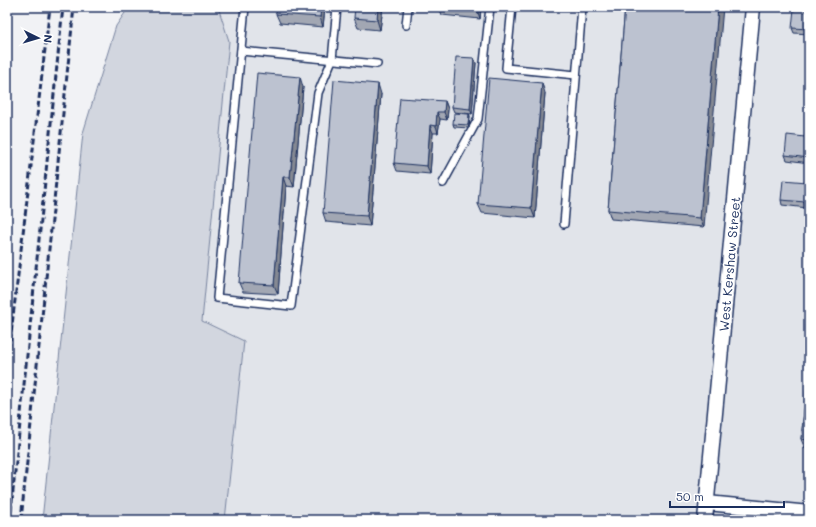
<svg xmlns="http://www.w3.org/2000/svg" width="816" height="527" viewBox="0 0 816 527" font-family="Mali,sans-serif">
	<style>
		.built { fill: #e1e4ea }
		.green { fill: #d2d6df; stroke: #76829e }
		.lines { fill: none; stroke-linecap: round; stroke-linejoin: round }
		.lane-casing { stroke: #1b2f5e; stroke-width: 10 }
		.street-casing { stroke: #1b2f5e; stroke-width: 17 }
		.lane { stroke: #fff; stroke-width: 7 }
		.street { stroke: #fff; stroke-width: 14 }
		.rail { stroke: #1b2f5e; stroke-width: 3; stroke-dasharray: 6 3; stroke-linecap: butt }
		.wall { fill: #a2a7b3; stroke: #1b2f5e }
		.shaded-wall { fill: #848892; stroke: #1b2f5e }
		.building { fill: #bcc2d0; stroke: #1b2f5e }
		.labels { text-anchor: middle; dominant-baseline: central; stroke-width: 3; stroke-linejoin: round; paint-order: stroke }
		.street-label { font-size: 13px; fill: #1b2f5e; stroke: #fff }
	</style>
	<rect width="100%" height="100%" fill="#f1f2f5"/>
	<filter id="ink" filterUnits="userSpaceOnUse"><feTurbulence type="fractalNoise" baseFrequency=".025" numOctaves="2"/><feDisplacementMap in="SourceGraphic" scale="8" xChannelSelector="R" yChannelSelector="G"/><feConvolveMatrix kernelMatrix="1 2 1 2 8 2 1 2 1" color-interpolation-filters="sRGB"/></filter>
	<g filter="url(#ink)">
		<path class="built" d="M 218,7 L 809,7 L 809,520 L 225,520 L 244,341 L 202,321 L 229,41 Z"/>
		<path class="green" d="M 129,7 L 218,7 L 229,41 L 202,321 L 244,341 L 225,520 L 42,520 L 83,133 L 116,26 Z"/>
		<g class="lines">
			<defs>
				<g id="lane">
					<path d="M 245,7 L 217,298 L 291,306 L 318,93 L 332,60 L 337,7"/>
					<path d="M 512,7 L 506,68 L 576,75"/>
					<path d="M 406,25 L 408,7"/>
					<path d="M 241,51 L 377,64"/>
					<path d="M 443,183 L 478,119 L 490,7"/>
					<path d="M 564,224 L 582,7"/>
				</g>
				<g id="street">
					<path d="M 707,503 L 809,513"/>
					<path d="M 705,520 L 753,7"/>
				</g>
			</defs>
			<use href="#lane" class="lane-casing"/>
			<use href="#street" class="street-casing"/>
			<use href="#lane" class="lane"/>
			<use href="#street" class="street"/>
			<g class="rail">
				<path d="M 7,367 L 50,7"/>
				<path d="M 10,520 L 63,7"/>
				<path d="M 21,520 L 74,7"/>
			</g>
		</g>
		<g class="wall">
			<path d="M 325,7 L 323,27 L 280,23 L 276,14 Z"/>
			<path d="M 383,7 L 380,30 L 358,28 L 354,18 Z"/>
			<path d="M 439,7 L 481,7 L 480,19 L 442,15 Z"/>
			<path d="M 625,7 L 704,227 L 611,219 L 608,210 Z"/>
			<path d="M 809,10 L 809,34 L 794,33 L 792,28 Z"/>
			<path d="M 476,63 L 472,114 L 454,112 L 452,107 Z"/>
			<path d="M 303,87 L 294,187 L 286,186 L 278,294 L 243,292 L 239,283 Z"/>
			<path d="M 545,93 L 535,218 L 482,213 L 478,204 Z"/>
			<path d="M 381,94 L 370,226 L 326,222 L 323,213 Z"/>
			<path d="M 445,101 L 448,109 L 447,120 L 440,119 L 438,133 L 433,133 L 430,174 L 397,171 L 394,163 Z"/>
			<path d="M 469,114 L 470,116 L 469,128 L 454,127 L 453,124 Z"/>
			<path d="M 809,128 L 809,163 L 787,160 L 785,155 L 805,137 Z"/>
			<path d="M 809,187 L 807,208 L 782,205 L 781,200 Z"/>
			<path d="M 809,366 L 809,449 L 805,449 L 801,439 Z"/>
		</g>
		<g class="shaded-wall">
			<path d="M 321,7 L 325,7 L 323,27 L 320,17 Z"/>
			<path d="M 378,7 L 383,7 L 380,30 L 377,20 Z"/>
			<path d="M 477,7 L 481,7 L 480,19 L 477,9 Z"/>
			<path d="M 718,7 L 723,7 L 704,227 L 700,218 Z"/>
			<path d="M 474,58 L 476,63 L 472,114 L 470,109 Z"/>
			<path d="M 300,77 L 303,87 L 294,187 L 290,177 Z"/>
			<path d="M 542,83 L 545,93 L 535,218 L 531,208 Z"/>
			<path d="M 378,84 L 381,94 L 370,226 L 367,216 Z"/>
			<path d="M 445,101 L 448,109 L 447,120 L 444,112 Z"/>
			<path d="M 437,112 L 440,119 L 438,133 L 436,126 Z"/>
			<path d="M 469,114 L 470,116 L 469,128 L 468,125 Z"/>
			<path d="M 430,125 L 433,133 L 430,174 L 427,166 Z"/>
			<path d="M 283,177 L 286,186 L 278,294 L 274,285 Z"/>
			<path d="M 807,182 L 809,187 L 807,208 L 805,202 Z"/>
		</g>
		<g class="building">
			<path d="M 277,7 L 321,7 L 320,17 L 276,14 Z"/>
			<path d="M 355,7 L 378,7 L 377,20 L 354,18 Z"/>
			<path d="M 454,7 L 477,7 L 477,9 Z"/>
			<path d="M 625,7 L 718,7 L 700,218 L 608,210 Z"/>
			<path d="M 794,9 L 809,10 L 809,29 L 792,28 Z"/>
			<path d="M 456,57 L 474,58 L 470,109 L 452,107 Z"/>
			<path d="M 257,73 L 300,77 L 290,177 L 283,177 L 274,285 L 239,283 Z"/>
			<path d="M 489,78 L 542,83 L 531,208 L 478,204 Z"/>
			<path d="M 334,80 L 378,84 L 367,216 L 323,213 Z"/>
			<path d="M 400,98 L 445,101 L 444,112 L 437,112 L 436,126 L 430,125 L 427,166 L 394,163 Z"/>
			<path d="M 454,113 L 469,114 L 468,125 L 453,124 Z"/>
			<path d="M 806,127 L 809,128 L 809,158 L 785,155 L 787,135 L 805,137 Z"/>
			<path d="M 783,180 L 807,182 L 805,202 L 781,200 Z"/>
			<path d="M 809,366 L 809,440 L 801,439 Z"/>
		</g>
	</g>
	<g class="labels">
		<g class="street-label">
			<text transform="translate(729 264) rotate(-85)">West Kershaw Street</text>
		</g>
	</g>
	<rect width="816" height="527" fill="none" stroke="#fff" stroke-width="24"/>
	<rect x="12" y="12" width="792" height="503" fill="none" stroke="#1b2f5e" stroke-width="1.5" filter="url(#ink)"/>
	<g transform="translate(38 38) rotate(95)" stroke="#ffffff" stroke-width="3" paint-order="stroke">
	<path d="M0-3L7 15L0 10L-7 15Z" fill="#1b2f5e"/>
	<text y="-6" font-size="11" font-weight="bold" text-anchor="middle" fill="#1b2f5e">N</text>
	</g>
	<path d="M670 501v6h114v-6" fill="none" stroke="#1b2f5e" stroke-width="2"/>
	<text x="676" y="501" font-size="12" fill="#1b2f5e" stroke="#ffffff" stroke-width="3" paint-order="stroke">50 m</text>
</svg>
